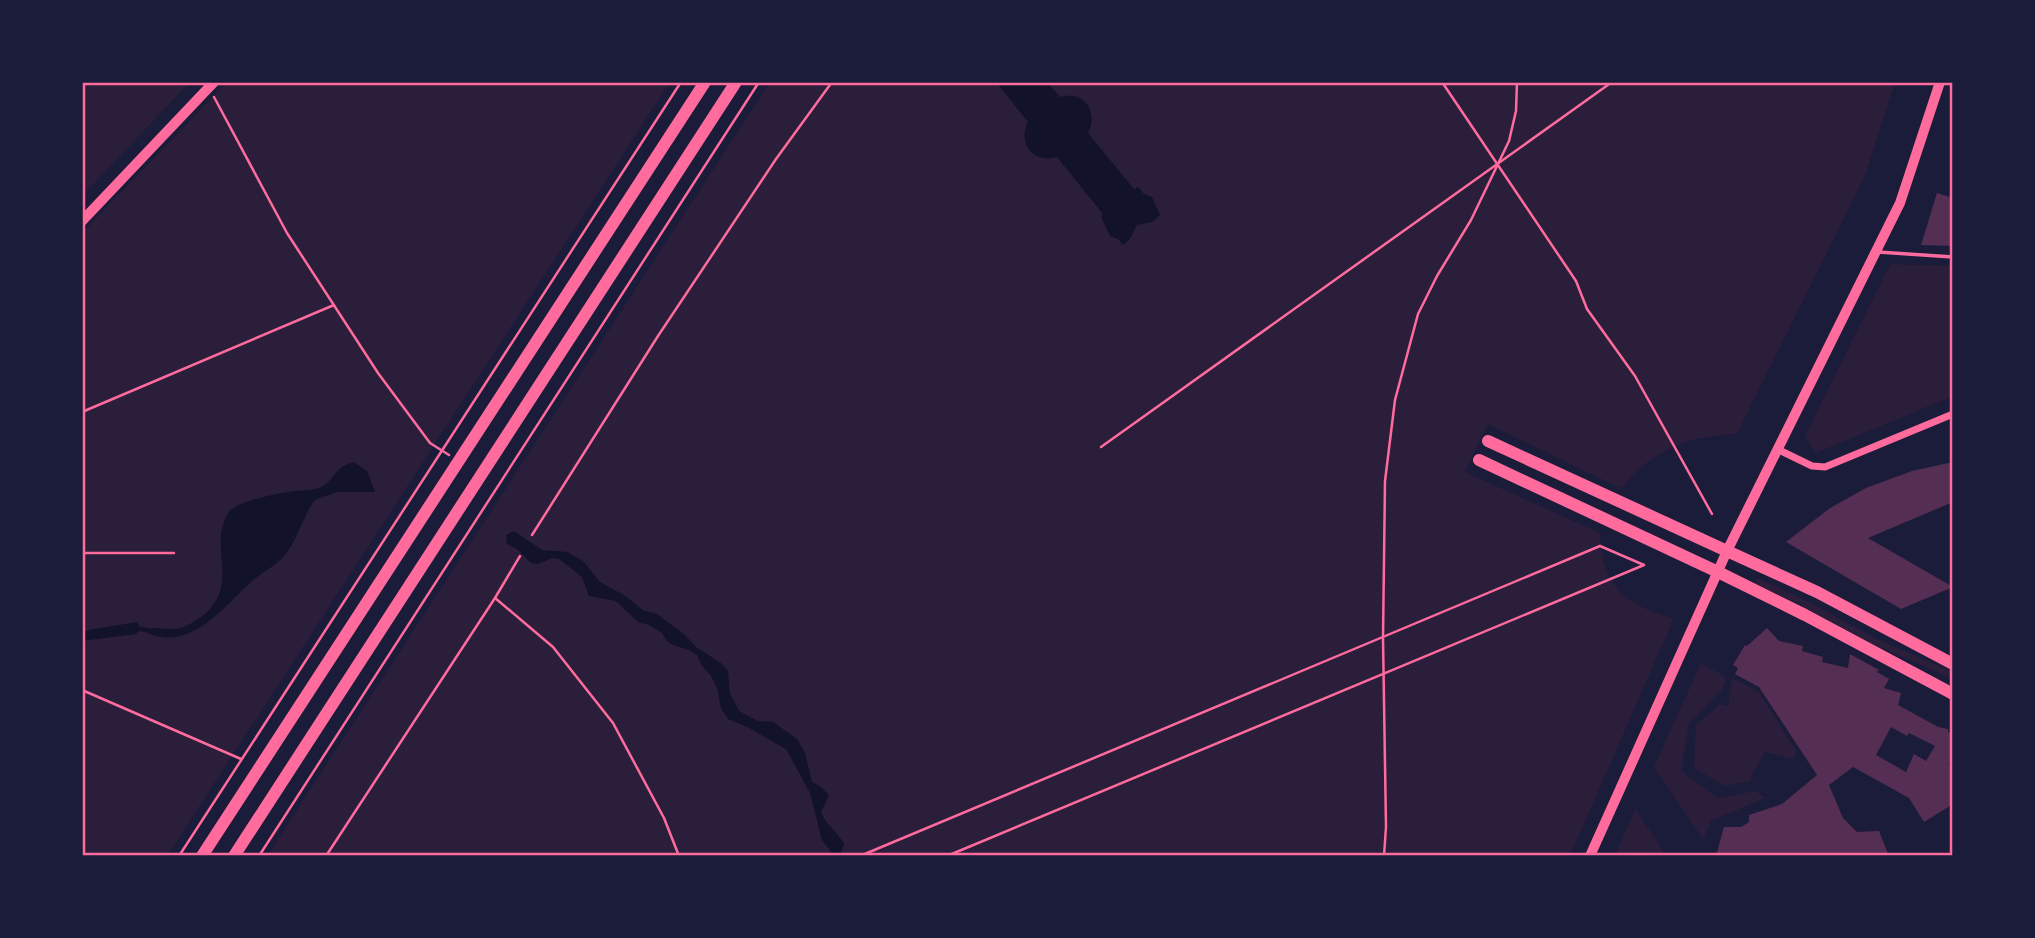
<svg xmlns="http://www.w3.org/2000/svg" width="2035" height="938" viewBox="0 0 2035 938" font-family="Arial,sans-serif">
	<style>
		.green { fill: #2a1e3b }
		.water { fill: #12122b }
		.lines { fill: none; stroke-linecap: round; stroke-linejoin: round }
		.stream { stroke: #12122b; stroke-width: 4.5 }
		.building { fill: #542f53; fill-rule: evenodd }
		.path { stroke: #ff6b9d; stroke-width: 2.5 }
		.service { stroke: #ff6b9d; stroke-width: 3.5 }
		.minor { stroke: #ff6b9d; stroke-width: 7 }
		.tertiary { stroke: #ff6b9d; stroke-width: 10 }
		.secondary { stroke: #ff6b9d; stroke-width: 10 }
		.primary { stroke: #ff6b9d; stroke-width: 12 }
		.trunk { stroke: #ff6b9d; stroke-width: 12 }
		.neatline { fill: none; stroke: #ff6b9d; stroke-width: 2.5 }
	</style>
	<rect width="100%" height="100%" fill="#1b1b3a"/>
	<g class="green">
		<path d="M 82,82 L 190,82 L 82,196 Z"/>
		<path d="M 227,82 L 670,82 L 167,856 L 82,856 L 82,233 Z"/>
		<path d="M 770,82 L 1895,82 L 1865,176 L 1737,434 C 1691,435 1649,451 1622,489 L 1488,424 L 1465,472 L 1600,533 C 1601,585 1626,606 1674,618 L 1570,856 L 267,856 Z"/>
		<path d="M 1890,264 L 1953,266 L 1953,396 L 1816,453 L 1805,436 Z"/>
		<path d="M 1757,578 L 1809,602 L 1877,639 L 1953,672 L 1953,679 L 1866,641 L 1799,604 L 1755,584 Z"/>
		<path d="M 1701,663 L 1726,677 L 1722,690 L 1689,723 L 1681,771 L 1718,798 L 1756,791 L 1765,798 L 1711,821 L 1703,839 L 1654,767 Z"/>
		<path d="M 1732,678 L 1758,691 L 1797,752 L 1793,759 L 1765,752 L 1751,777 L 1752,781 L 1725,786 L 1694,768 L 1696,725 L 1720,704 L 1728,706 Z"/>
		<path d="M 1635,809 L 1667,856 L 1615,856 Z"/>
	</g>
	<g class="water">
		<path d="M 996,82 L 1047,82 L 1060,97 C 1084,90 1099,111 1088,133 L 1134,189 L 1138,187 L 1144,194 L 1152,197 L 1160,215 L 1152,222 L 1137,225 L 1130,239 L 1123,245 L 1118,239 L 1110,236 L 1101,217 L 1103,214 L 1057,157 C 1034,164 1017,145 1028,122 Z"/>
		<path d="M 354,462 L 367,471 L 375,492 L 337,492 L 315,500 C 303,516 299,536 287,552 C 278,566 261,572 250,583 C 222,608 190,653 146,632 L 146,629 C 158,626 171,632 183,627 C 191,624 199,619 206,613 C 240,582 207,544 229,512 C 237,501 280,493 294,491 C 303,490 313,491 321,487 C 335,481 333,467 354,462 Z"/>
		<path d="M 514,531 L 542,550 L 567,552 L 583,561 L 600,582 L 624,595 L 643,610 L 657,614 L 685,635 L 696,647 L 721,663 L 728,671 L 730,693 L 739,711 L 758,721 L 773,722 L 797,739 L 805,753 L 812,782 L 821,787 L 829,795 L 821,812 C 825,824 838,832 844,844 L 840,855 L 834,856 L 822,840 L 810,793 L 786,749 L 749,728 L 728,719 L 721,708 L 717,688 L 711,676 L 702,666 L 697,655 L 689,650 L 673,645 L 667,641 L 661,632 L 649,625 L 638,622 L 616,601 L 589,596 L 582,577 L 559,559 L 552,558 L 538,564 L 531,563 L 517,549 L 507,544 L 506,535 Z"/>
		<path d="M 137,622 L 141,629 L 136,634 L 82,641 L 82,633 L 89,630 Z"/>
	</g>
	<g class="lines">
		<path class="stream" d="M 141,629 L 146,630"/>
	</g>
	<g class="building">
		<path d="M 1937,193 L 1953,198 L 1953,246 L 1921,245 Z"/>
		<path d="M 1953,462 L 1953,502 L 1868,538 L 1953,587 L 1901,609 L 1786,542 L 1830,508 L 1866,488 L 1912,471 Z"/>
		<path d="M 1767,628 L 1779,641 L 1803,646 L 1802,651 L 1823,657 L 1822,662 L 1848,668 L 1850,654 L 1879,670 L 1877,672 L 1889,679 L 1884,688 L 1901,693 L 1898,705 L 1938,727 L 1948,729 L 1948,732 L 1953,735 L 1953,758 L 1949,764 L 1953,769 L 1953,804 L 1924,822 L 1909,798 L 1853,767 L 1829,785 L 1843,818 L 1857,832 L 1879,831 L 1889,856 L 1716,856 L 1724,827 L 1741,827 L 1749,822 L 1749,815 L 1782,804 L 1817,775 L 1759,687 L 1735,674 L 1738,668 L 1733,665 L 1745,645 L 1747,646 ZM 1891,727 L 1907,736 L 1909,733 L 1935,746 L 1926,761 L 1914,754 L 1906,772 L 1876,755 Z"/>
	</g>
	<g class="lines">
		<g class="path">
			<path d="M 1442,82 L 1576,281 L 1587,309 L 1635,376 L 1712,514"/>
			<path d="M 214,97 L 287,233 L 378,373 L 430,443 L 449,455"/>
			<path d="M 82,412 L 334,305"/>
			<path d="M 1101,447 L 1612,82"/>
			<path d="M 532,535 L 658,336 L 776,159 L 832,82"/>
			<path d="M 82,553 L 174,553"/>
			<path d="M 495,598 L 553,647 L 613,723 L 664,818 L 679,856"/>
			<path d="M 82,690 L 241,759"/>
			<path d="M 179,856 L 681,82"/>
			<path d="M 259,856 L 759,82"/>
			<path d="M 326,856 L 495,598 L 520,556"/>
			<path d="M 860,856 L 1600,546 L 1644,565"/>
			<path d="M 947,856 L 1644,565"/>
			<path d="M 1384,856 L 1386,827 L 1383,638 L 1385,481 L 1395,400 L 1418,314 L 1437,276 L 1471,220 L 1509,141 L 1516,111 L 1517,82"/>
		</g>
		<path class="service" d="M 1878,252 L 1953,257"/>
		<path class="minor" d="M 1777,449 L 1812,466 L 1825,467 L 1953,414"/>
		<path class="tertiary" d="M 82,221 L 214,82"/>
		<path class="secondary" d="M 1590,856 L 1727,551 L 1900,203 L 1940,82"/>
		<g class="primary">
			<path d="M 1727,551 L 1817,592 L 1953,664"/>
			<path d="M 1718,572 L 1805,615 L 1953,694"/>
			<path d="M 202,856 L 705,82"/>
			<path d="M 234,856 L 736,82"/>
		</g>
		<g class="trunk">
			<path d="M 1488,441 L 1727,551"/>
			<path d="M 1479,460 L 1718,572"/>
		</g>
	</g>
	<rect width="2035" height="938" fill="none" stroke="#1b1b3a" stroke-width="168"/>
	<rect x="84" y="84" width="1867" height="770" class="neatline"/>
</svg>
